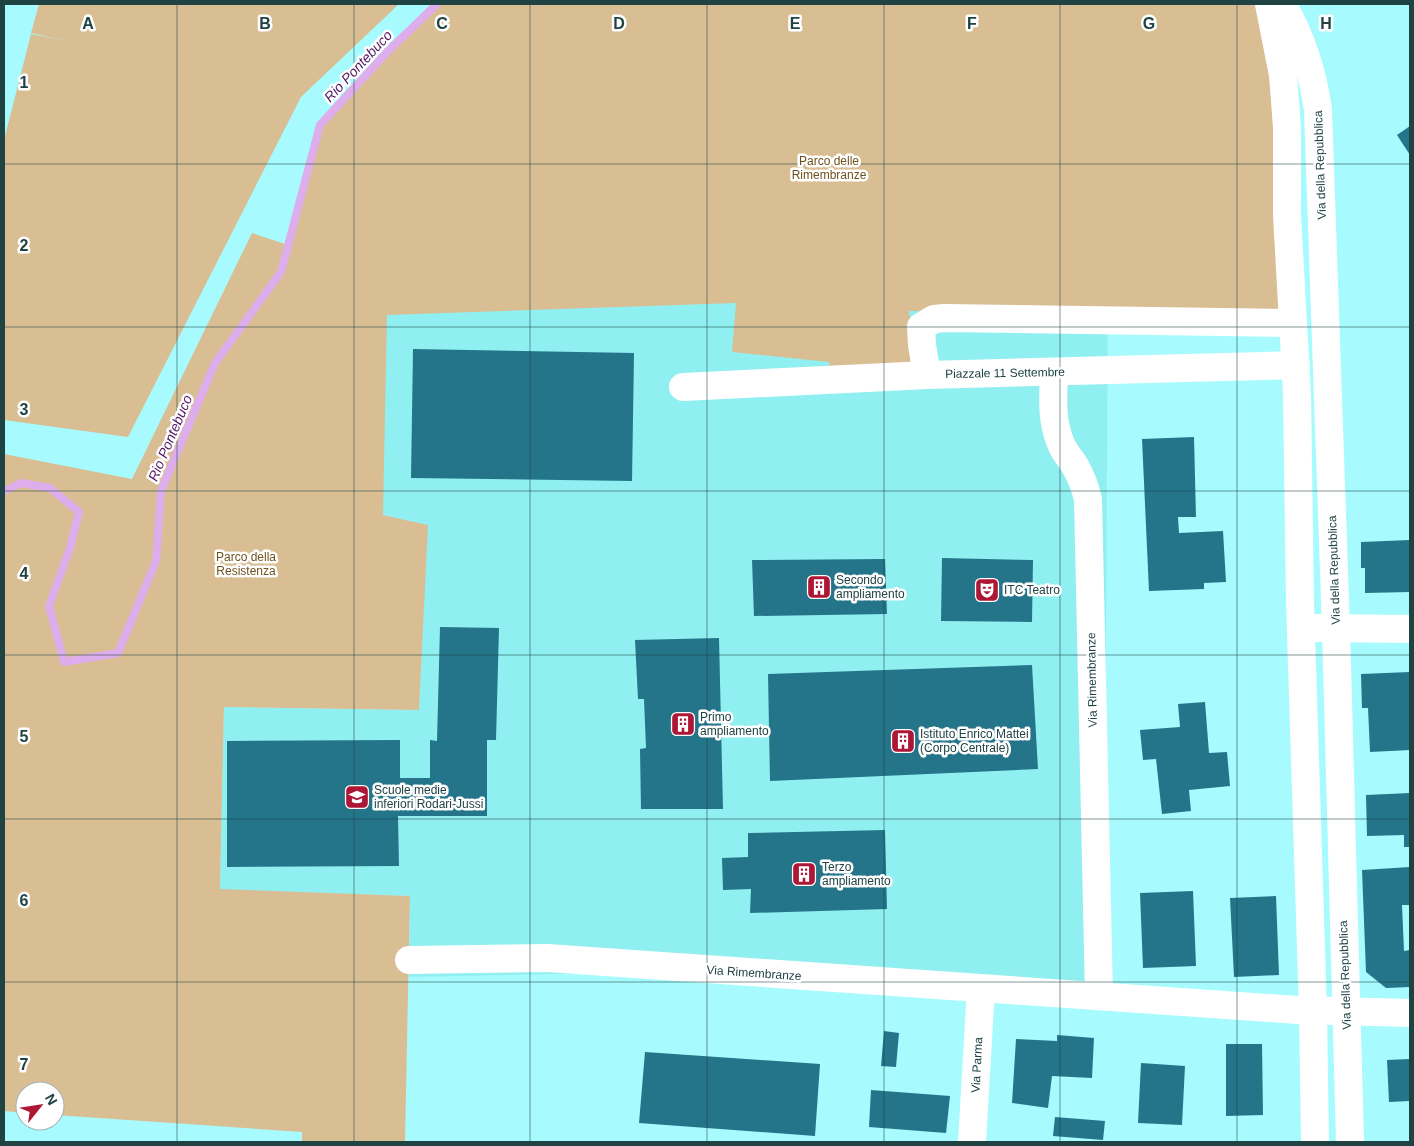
<svg xmlns="http://www.w3.org/2000/svg" width="1414" height="1146" viewBox="0 0 1414 1146" font-family="Arial,sans-serif">
	<style>
		.built { fill: #90eff1 }
		.green { fill: #d9be94 }
		.lines { fill: none; stroke-linecap: round; stroke-linejoin: round }
		.stream { stroke: #ddadec; stroke-width: 8 }
		.building { fill: #247589 }
		.minor { stroke: #fff; stroke-width: 28 }
		.grid { fill: none; stroke: #1f4243; stroke-width: 1; stroke-opacity: 0.55 }
		.labels { text-anchor: middle; dominant-baseline: central; stroke-width: 5; stroke-linejoin: round; paint-order: stroke }
		.park-label { font-size: 12px; fill: #6f511d; stroke: #fff }
		.street-label { font-size: 12px; fill: #1f4243; stroke: #fff }
		.poi-label { font-size: 12px; fill: #1f4243; stroke: #fff; text-anchor: start }
		.water-label { font-size: 14px; font-style: italic; fill: #541a64; stroke: #fff }
		.grid-label { font-size: 16px; text-anchor: middle; font-weight: bold; fill: #1f4243; stroke: #fff; stroke-width: 5; stroke-linejoin: round; paint-order: stroke }
	</style>
	<rect width="100%" height="100%" fill="#a7fbfe"/>
	<path class="built" d="M 377,275 L 1108,283 L 1104,986 L 752,970 L 409,977 L 410,896 L 220,890 L 224,707 L 419,710 L 427,525 L 380,514 Z"/>
	<g class="green">
		<path d="M 39,4 L 399,4 L 301,97 L 128,437 L 4,420 L 4,140 L 31,34 L 61,40 L 31,33 Z"/>
		<path d="M 437,4 L 1269,4 L 1292,314 L 909,311 L 918,378 L 830,383 L 829,362 L 732,352 L 736,303 L 387,315 L 383,515 L 428,525 L 419,710 L 224,707 L 220,889 L 410,896 L 405,1142 L 302,1142 L 302,1132 L 55,1115 L 55,1091 L 25,1091 L 25,1113 L 4,1111 L 4,454 L 132,479 L 252,233 L 288,245 L 320,125 L 387,52 Z"/>
	</g>
	<g class="lines">
		<path class="stream" d="M 4,491 L 21,483 L 50,488 L 79,512 L 70,548 L 49,606 L 64,662 L 118,653 L 156,561 L 161,491 L 215,363 L 281,272 L 320,125 L 387,52 L 437,4"/>
	</g>
	<g class="building">
		<path d="M 1410,126 L 1410,155 L 1397,135 Z"/>
		<path d="M 413,349 L 634,353 L 632,481 L 411,478 Z"/>
		<path d="M 1194,437 L 1196,517 L 1178,517 L 1179,533 L 1223,531 L 1226,582 L 1204,583 L 1204,589 L 1149,591 L 1142,439 Z"/>
		<path d="M 1410,540 L 1410,592 L 1365,593 L 1365,568 L 1361,568 L 1361,542 Z"/>
		<path d="M 942,558 L 1033,560 L 1032,622 L 941,621 Z"/>
		<path d="M 885,559 L 887,614 L 754,616 L 752,560 Z"/>
		<path d="M 440,627 L 499,628 L 496,740 L 487,740 L 487,816 L 398,816 L 399,866 L 227,867 L 227,741 L 400,740 L 400,778 L 430,778 L 430,740 L 437,741 Z"/>
		<path d="M 719,638 L 723,809 L 641,809 L 640,749 L 646,748 L 644,699 L 638,699 L 635,640 Z"/>
		<path d="M 1032,665 L 1038,769 L 770,781 L 768,674 Z"/>
		<path d="M 1410,672 L 1410,750 L 1370,752 L 1368,708 L 1362,708 L 1361,674 Z"/>
		<path d="M 1205,702 L 1209,753 L 1227,752 L 1230,786 L 1189,790 L 1191,811 L 1162,814 L 1156,759 L 1143,760 L 1140,730 L 1180,727 L 1178,704 Z"/>
		<path d="M 1410,793 L 1410,847 L 1404,847 L 1404,835 L 1367,836 L 1366,795 Z"/>
		<path d="M 885,830 L 887,909 L 750,913 L 751,889 L 723,890 L 722,858 L 748,857 L 748,833 Z"/>
		<path d="M 1410,867 L 1410,905 L 1402,905 L 1404,951 L 1410,950 L 1410,987 L 1386,988 L 1366,972 L 1362,870 Z"/>
		<path d="M 1193,891 L 1196,966 L 1143,968 L 1140,893 Z"/>
		<path d="M 1276,896 L 1279,975 L 1234,977 L 1230,898 Z"/>
		<path d="M 884,1031 L 899,1033 L 896,1067 L 881,1066 Z"/>
		<path d="M 1057,1035 L 1094,1038 L 1092,1078 L 1052,1076 L 1048,1108 L 1012,1103 L 1016,1039 L 1057,1041 Z"/>
		<path d="M 1226,1044 L 1262,1044 L 1263,1115 L 1226,1116 Z"/>
		<path d="M 645,1052 L 820,1064 L 815,1136 L 639,1123 Z"/>
		<path d="M 1410,1059 L 1410,1101 L 1389,1102 L 1387,1060 Z"/>
		<path d="M 1141,1063 L 1185,1066 L 1182,1125 L 1138,1123 Z"/>
		<path d="M 871,1090 L 950,1096 L 946,1133 L 869,1127 Z"/>
		<path d="M 1055,1117 L 1105,1121 L 1103,1140 L 1053,1136 Z"/>
	</g>
	<g class="lines">
		<g class="minor">
			<path d="M 1269,4 L 1283,75 L 1287,127 L 1287,215 L 1297,394 L 1300,601 L 1313,1011 L 1315,1142"/>
			<path d="M 1282,4 C 1301,36 1313,73 1318,110 L 1336,629 L 1350,1142"/>
			<path d="M 1293,323 L 945,318 L 934,319 L 921,327 L 922,345 L 927,375 L 1296,365"/>
			<path d="M 1054,373 C 1053,398 1051,423 1062,446 C 1065,453 1071,459 1075,466 C 1081,476 1085,487 1088,499 L 1099,996"/>
			<path d="M 683,387 L 927,375"/>
			<path d="M 1317,628 L 1410,629"/>
			<path d="M 409,960 L 547,958 L 1298,1010 L 1410,1013"/>
			<path d="M 972,1142 L 981,988"/>
		</g>
	</g>
	<path class="grid" d="M 177,4 L 177,1142M 354,4 L 354,1142M 530,4 L 530,1142M 707,4 L 707,1142M 884,4 L 884,1142M 1060,4 L 1060,1142M 1237,4 L 1237,1142M 4,164 L 1410,164M 4,327 L 1410,327M 4,491 L 1410,491M 4,655 L 1410,655M 4,819 L 1410,819M 4,982 L 1410,982"/>
	<defs>
		<symbol id="building-square" viewBox="-11 -11 22 22"><rect x="-9" y="-9" width="18" height="18" rx="4" fill="#ad1735" stroke="#fff"/><path d="M-4-6H4V6H1V3H-1V6H-4ZM-2.5-4.3h1.7v1.8h-1.7ZM.8-4.3h1.7v1.8H.8ZM-2.5-1h1.7V.8h-1.7ZM.8-1h1.7V.8H.8Z" fill="#fff"/></symbol>
		<symbol id="theatre-square" viewBox="-11 -11 22 22"><rect x="-9" y="-9" width="18" height="18" rx="4" fill="#ad1735" stroke="#fff"/><path d="M-5-5.5Q0-4 5-5.5V0Q5 5 0 6Q-5 5-5 0ZM-3.3-2.5H-1v1.5H-3.3ZM1-2.5H3.3v1.5H1ZM-2.8 1Q0 5.5 2.8 1Z" fill="#fff"/></symbol>
		<symbol id="school-square" viewBox="-11 -11 22 22"><rect x="-9" y="-9" width="18" height="18" rx="4" fill="#ad1735" stroke="#fff"/><path d="M0-5L7-2L0 1L-7-2ZM-4 1L0 2.5L4 1V4Q0 6-4 4Z" fill="#fff"/></symbol>
	</defs>
	<g fill-rule="evenodd">
		<use href="#building-square" x="805" y="573" width="28" height="28"/>
		<use href="#theatre-square" x="973" y="576" width="28" height="28"/>
		<use href="#building-square" x="669" y="710" width="28" height="28"/>
		<use href="#building-square" x="889" y="727" width="28" height="28"/>
		<use href="#school-square" x="343" y="783" width="28" height="28"/>
		<use href="#building-square" x="790" y="860" width="28" height="28"/>
	</g>
	<g class="labels">
		<g class="park-label">
			<text x="829" y="161">Parco delle<tspan x="829" dy="14">Rimembranze</tspan></text>
			<text x="246" y="557">Parco della<tspan x="246" dy="14">Resistenza</tspan></text>
		</g>
		<g class="street-label">
			<text transform="translate(1320 165) rotate(-92)">Via della Repubblica</text>
			<text transform="translate(1005 373) rotate(-1)">Piazzale 11 Settembre</text>
			<text transform="translate(1334 570) rotate(-92)">Via della Repubblica</text>
			<text transform="translate(1092 680) rotate(-91)">Via Rimembranze</text>
			<text transform="translate(754 973) rotate(4)">Via Rimembranze</text>
			<text transform="translate(1345 975) rotate(-92)">Via della Repubblica</text>
			<text transform="translate(977 1065) rotate(-87)">Via Parma</text>
		</g>
		<g class="poi-label">
			<text x="836" y="580">Secondo<tspan x="836" dy="14">ampliamento</tspan></text>
			<text x="1004" y="590">ITC Teatro</text>
			<text x="700" y="717">Primo<tspan x="700" dy="14">ampliamento</tspan></text>
			<text x="920" y="734">Istituto Enrico Mattei<tspan x="920" dy="14">(Corpo Centrale)</tspan></text>
			<text x="374" y="790">Scuole medie<tspan x="374" dy="14">inferiori Rodari-Jussi</tspan></text>
			<text x="822" y="867">Terzo<tspan x="822" dy="14">ampliamento</tspan></text>
		</g>
		<g class="water-label">
			<text transform="translate(358 66) rotate(-47)">Rio Pontebuco</text>
			<text transform="translate(170 438) rotate(-67)">Rio Pontebuco</text>
		</g>
	</g>
	<g class="grid-label">
		<text x="88" y="29">A</text>
		<text x="265" y="29">B</text>
		<text x="442" y="29">C</text>
		<text x="619" y="29">D</text>
		<text x="795" y="29">E</text>
		<text x="972" y="29">F</text>
		<text x="1149" y="29">G</text>
		<text x="1326" y="29">H</text>
		<text x="24" y="88">1</text>
		<text x="24" y="251">2</text>
		<text x="24" y="415">3</text>
		<text x="24" y="579">4</text>
		<text x="24" y="742">5</text>
		<text x="24" y="906">6</text>
		<text x="24" y="1070">7</text>
	</g>
	<rect width="1414" height="1146" fill="none" stroke="#1f4243" stroke-width="10"/>
	<g transform="translate(40 1106) rotate(60)"><circle r="24" fill="#ffffff" stroke="#a5b3b4"/>
	<path d="M0-4L9 19L0 12L-9 19Z" fill="#ad1735"/>
	<text y="-8" font-size="14" font-weight="bold" text-anchor="middle" fill="#1f4243">N</text>
	</g>
</svg>
